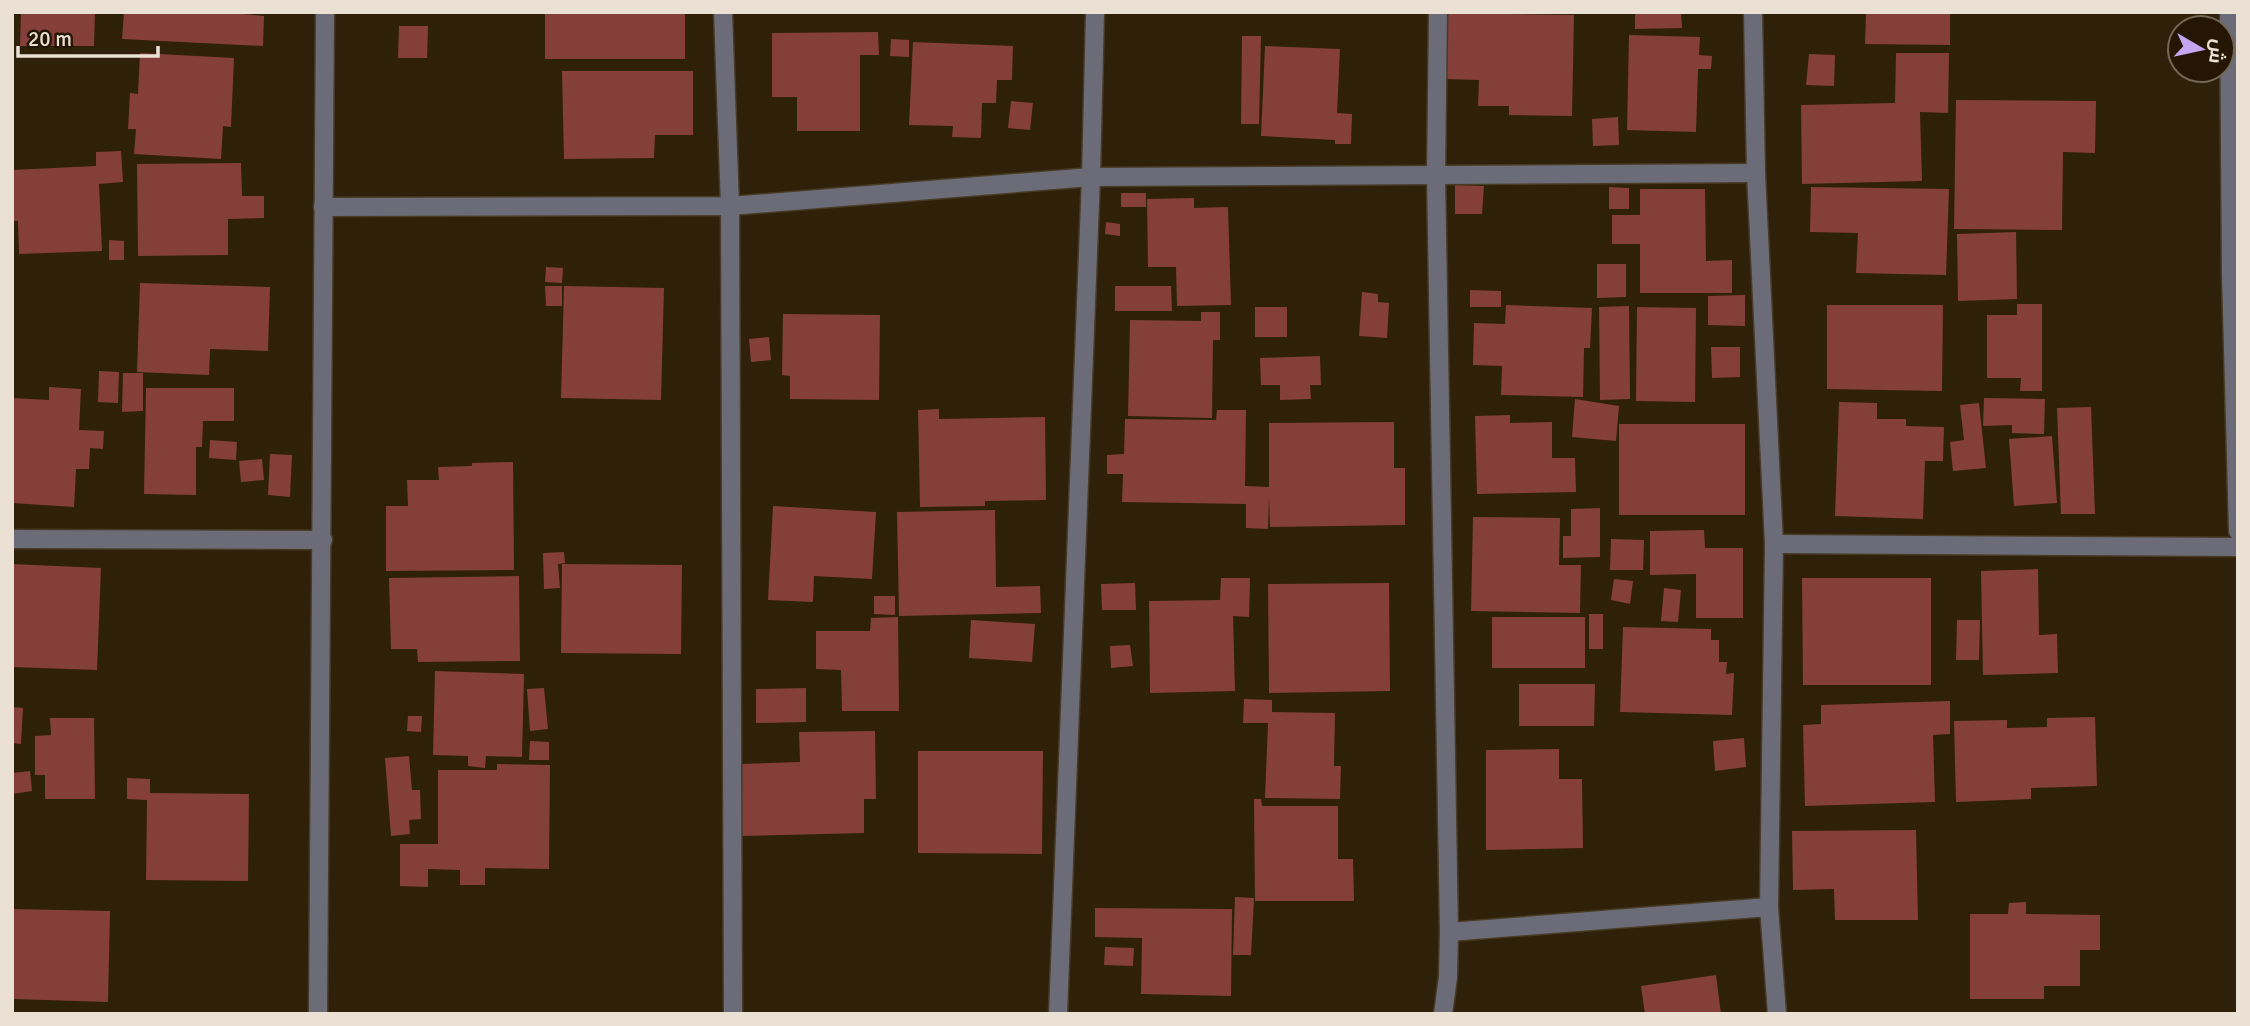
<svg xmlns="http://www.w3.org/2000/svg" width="2250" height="1026" viewBox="0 0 2250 1026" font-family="Signika,Cairo,sans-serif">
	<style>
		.building { fill: #843f3a }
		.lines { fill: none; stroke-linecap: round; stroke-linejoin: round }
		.minor-casing { stroke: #483b25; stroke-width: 21 }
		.minor { stroke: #6b6c78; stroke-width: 18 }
	</style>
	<rect width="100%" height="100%" fill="#2e2009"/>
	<g class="building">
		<path d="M 21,12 L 95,12 L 94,46 L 20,46 Z"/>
		<path d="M 124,12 L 223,12 L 264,16 L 263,46 L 122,39 Z"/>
		<rect x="545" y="12" width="140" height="47"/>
		<path d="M 1866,12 L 1950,12 L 1950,45 L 1865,44 Z"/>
		<path d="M 1446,13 L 1574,15 L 1572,116 L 1509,115 L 1509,106 L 1478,106 L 1479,80 L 1445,79 Z"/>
		<path d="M 1635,13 L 1681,13 L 1682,28 L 1635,29 Z"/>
		<path d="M 399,26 L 428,26 L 427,58 L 398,58 Z"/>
		<path d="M 878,32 L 879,55 L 860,55 L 860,131 L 797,131 L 797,97 L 772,97 L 772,33 Z"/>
		<path d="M 1629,35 L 1700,37 L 1699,55 L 1712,56 L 1711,69 L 1698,69 L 1696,132 L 1627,130 Z"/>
		<path d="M 1242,36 L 1261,36 L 1259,124 L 1241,124 Z"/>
		<path d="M 891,39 L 909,40 L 909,57 L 890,56 Z"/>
		<path d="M 913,42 L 1013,46 L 1012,80 L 997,80 L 996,103 L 982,103 L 981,138 L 952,137 L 953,126 L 909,125 Z"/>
		<path d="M 1265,46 L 1340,49 L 1337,113 L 1352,114 L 1351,144 L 1335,144 L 1335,140 L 1261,136 Z"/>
		<path d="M 140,53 L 234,58 L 231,127 L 223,126 L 221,159 L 134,154 L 136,129 L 128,129 L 130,93 L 138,94 Z"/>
		<path d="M 1896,53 L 1949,53 L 1948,113 L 1920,112 L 1922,181 L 1802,184 L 1801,105 L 1895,103 Z"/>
		<path d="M 1809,54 L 1835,55 L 1834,86 L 1806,85 Z"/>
		<path d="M 562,71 L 693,71 L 693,135 L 655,135 L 654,158 L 564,159 Z"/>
		<path d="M 1956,100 L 2096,101 L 2095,153 L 2063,152 L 2062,230 L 1954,229 Z"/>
		<path d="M 1011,101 L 1033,103 L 1030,130 L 1008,128 Z"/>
		<path d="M 1618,117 L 1619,145 L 1593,146 L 1592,119 Z"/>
		<path d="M 121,151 L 123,182 L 99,184 L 102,251 L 19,254 L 18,221 L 12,221 L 12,170 L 96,166 L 96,152 Z"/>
		<path d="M 241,163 L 242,196 L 264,196 L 264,218 L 228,219 L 228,255 L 138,256 L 137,164 Z"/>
		<path d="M 1455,185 L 1484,186 L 1482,214 L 1455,214 Z"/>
		<path d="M 1609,187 L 1629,188 L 1629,209 L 1609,209 Z"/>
		<path d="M 1811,187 L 1949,189 L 1946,275 L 1856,273 L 1858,233 L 1810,232 Z"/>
		<path d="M 1640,189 L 1705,189 L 1706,261 L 1732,260 L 1732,293 L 1640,293 L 1640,244 L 1612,244 L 1612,215 L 1640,215 Z"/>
		<rect x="1121" y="193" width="25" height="14"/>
		<path d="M 1194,198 L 1194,208 L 1228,207 L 1231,305 L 1177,306 L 1176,267 L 1148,267 L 1147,199 Z"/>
		<path d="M 1106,222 L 1120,224 L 1120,236 L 1105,234 Z"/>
		<path d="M 2016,232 L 2017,299 L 1958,301 L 1957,234 Z"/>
		<path d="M 109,240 L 124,241 L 124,260 L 109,260 Z"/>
		<path d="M 1597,264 L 1626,264 L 1626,297 L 1597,298 Z"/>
		<path d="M 546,267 L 563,268 L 562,283 L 545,282 Z"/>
		<path d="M 140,283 L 270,287 L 268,351 L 210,349 L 209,375 L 137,372 Z"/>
		<path d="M 545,286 L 562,286 L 562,306 L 546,306 Z"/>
		<path d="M 564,286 L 664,288 L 661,400 L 561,398 Z"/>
		<path d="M 1115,286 L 1171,286 L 1172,311 L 1115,311 Z"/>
		<path d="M 1470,290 L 1501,291 L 1501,307 L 1470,307 Z"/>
		<path d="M 1362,292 L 1378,294 L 1378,302 L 1389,303 L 1387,338 L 1359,336 Z"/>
		<path d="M 1745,295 L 1745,326 L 1708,325 L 1708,296 Z"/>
		<path d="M 2017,304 L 2042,304 L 2042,391 L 2020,391 L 2021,378 L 1987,378 L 1987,315 L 2017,315 Z"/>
		<path d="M 1506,305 L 1592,308 L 1590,348 L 1584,348 L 1583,397 L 1501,395 L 1502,366 L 1473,365 L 1474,323 L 1505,324 Z"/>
		<path d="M 1827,305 L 1943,305 L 1942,391 L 1827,389 Z"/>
		<path d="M 1629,306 L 1630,399 L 1600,400 L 1599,307 Z"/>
		<rect x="1255" y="307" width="32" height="30"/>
		<path d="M 1637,307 L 1696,308 L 1695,402 L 1636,401 Z"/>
		<path d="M 1201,312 L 1220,312 L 1220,340 L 1213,340 L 1212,418 L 1128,416 L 1130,320 L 1201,321 Z"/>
		<path d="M 783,314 L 880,315 L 879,400 L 790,399 L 790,376 L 782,375 Z"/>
		<path d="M 769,337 L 771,360 L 751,362 L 749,339 Z"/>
		<path d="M 1711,347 L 1740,347 L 1740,377 L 1712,378 Z"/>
		<path d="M 1320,356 L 1321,385 L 1310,385 L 1311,399 L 1280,400 L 1280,385 L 1261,385 L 1260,358 Z"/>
		<path d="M 99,371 L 119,372 L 118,403 L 98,402 Z"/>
		<path d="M 123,373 L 143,373 L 143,411 L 122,412 Z"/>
		<path d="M 49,387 L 81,389 L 79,430 L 104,431 L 103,449 L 90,448 L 89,469 L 76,469 L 74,507 L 12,503 L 12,398 L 49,400 Z"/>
		<path d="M 146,388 L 234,388 L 234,421 L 203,421 L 202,447 L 196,447 L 196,495 L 144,494 Z"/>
		<path d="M 1984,398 L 2045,399 L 2044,434 L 2012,433 L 2012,425 L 1983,426 Z"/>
		<path d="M 1575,399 L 1619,406 L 1616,441 L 1572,437 Z"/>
		<path d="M 1839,402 L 1877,403 L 1877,419 L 1906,419 L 1906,426 L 1944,427 L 1943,461 L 1925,461 L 1923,519 L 1835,516 Z"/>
		<path d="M 1979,403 L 1986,468 L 1953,471 L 1950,442 L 1964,440 L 1960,405 Z"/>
		<path d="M 2091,407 L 2095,514 L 2061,514 L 2057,408 Z"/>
		<path d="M 939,409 L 939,419 L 1045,417 L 1046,500 L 985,501 L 985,506 L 920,507 L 918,410 Z"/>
		<path d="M 1217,410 L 1246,410 L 1245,486 L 1269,487 L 1269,423 L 1394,422 L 1394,468 L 1405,468 L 1405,525 L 1270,527 L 1269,497 L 1268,529 L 1246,528 L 1246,504 L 1122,502 L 1123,474 L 1107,474 L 1107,455 L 1124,454 L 1125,419 L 1216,420 Z"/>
		<path d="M 1510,415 L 1510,423 L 1552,422 L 1552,458 L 1575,458 L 1576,492 L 1477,494 L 1475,416 Z"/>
		<rect x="1619" y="424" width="126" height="91"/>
		<path d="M 2052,436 L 2057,503 L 2014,506 L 2009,439 Z"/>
		<path d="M 210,440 L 237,442 L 236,460 L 209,458 Z"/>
		<path d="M 270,454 L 292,455 L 290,497 L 268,495 Z"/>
		<path d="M 262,459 L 264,480 L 241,482 L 239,461 Z"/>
		<path d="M 513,462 L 514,570 L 386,571 L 386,506 L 408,506 L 407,480 L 439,480 L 438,467 L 472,466 L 472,463 Z"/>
		<path d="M 773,506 L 876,512 L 872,579 L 814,576 L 813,602 L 768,600 Z"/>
		<path d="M 1600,508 L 1600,557 L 1563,558 L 1563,536 L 1571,536 L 1571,509 Z"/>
		<path d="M 995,510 L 996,587 L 1040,586 L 1041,613 L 899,616 L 897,512 Z"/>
		<path d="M 1473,517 L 1560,518 L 1559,565 L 1581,565 L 1580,613 L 1471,611 Z"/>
		<path d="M 1704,530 L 1705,548 L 1743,548 L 1743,618 L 1696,618 L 1696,574 L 1650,575 L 1650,531 Z"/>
		<path d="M 1611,539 L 1644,540 L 1643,570 L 1610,570 Z"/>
		<path d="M 564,552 L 565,563 L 558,564 L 560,588 L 544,589 L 543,553 Z"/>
		<path d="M 12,564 L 101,568 L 97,670 L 12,667 Z"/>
		<path d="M 562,564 L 682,565 L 681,654 L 561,653 Z"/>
		<path d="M 2038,569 L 2039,635 L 2057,634 L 2058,673 L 1983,675 L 1981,571 Z"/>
		<path d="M 519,576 L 520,661 L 418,662 L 417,649 L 391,649 L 389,578 Z"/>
		<path d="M 1221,578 L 1250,578 L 1249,617 L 1233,616 L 1235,691 L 1150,693 L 1149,601 L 1220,600 Z"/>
		<path d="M 1802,578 L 1931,578 L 1931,685 L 1803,685 Z"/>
		<path d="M 1614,579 L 1633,581 L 1630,604 L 1611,600 Z"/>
		<path d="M 1135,583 L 1136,610 L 1102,610 L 1101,584 Z"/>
		<path d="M 1389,583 L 1390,691 L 1269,693 L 1268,584 Z"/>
		<path d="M 1664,588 L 1681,590 L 1678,622 L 1661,621 Z"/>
		<path d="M 874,596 L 895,596 L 895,615 L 874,614 Z"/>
		<rect x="1589" y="614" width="14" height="35"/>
		<path d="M 898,617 L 899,711 L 842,711 L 841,670 L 816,669 L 816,631 L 870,631 L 871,618 Z"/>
		<rect x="1492" y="617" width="93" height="51"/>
		<path d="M 971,620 L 1035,624 L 1032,662 L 969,658 Z"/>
		<path d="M 1957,620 L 1980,620 L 1979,660 L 1956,660 Z"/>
		<path d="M 1623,627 L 1711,629 L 1711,640 L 1719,640 L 1719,662 L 1727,662 L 1726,674 L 1734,673 L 1732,715 L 1620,712 Z"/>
		<path d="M 1130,645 L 1133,666 L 1111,668 L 1110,646 Z"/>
		<path d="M 435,671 L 524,674 L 522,757 L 486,756 L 485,768 L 468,766 L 468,756 L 433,755 Z"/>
		<path d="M 1519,684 L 1595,684 L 1594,726 L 1519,726 Z"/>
		<path d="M 544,688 L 548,729 L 530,731 L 527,689 Z"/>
		<path d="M 806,688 L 806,722 L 756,723 L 756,689 Z"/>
		<path d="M 1244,699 L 1272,700 L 1272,712 L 1335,713 L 1334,766 L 1341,766 L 1340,799 L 1265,798 L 1268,723 L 1243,723 Z"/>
		<path d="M 1950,701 L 1950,734 L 1933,735 L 1935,802 L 1805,806 L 1803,725 L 1821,724 L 1821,705 Z"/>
		<path d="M 12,707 L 23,708 L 21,744 L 12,743 Z"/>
		<path d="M 408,716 L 422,716 L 421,732 L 407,731 Z"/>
		<path d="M 2095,717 L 2097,786 L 2031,788 L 2031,799 L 1956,802 L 1954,721 L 2007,720 L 2007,728 L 2047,727 L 2047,718 Z"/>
		<path d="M 50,718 L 94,718 L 95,799 L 45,799 L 45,775 L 35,775 L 35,736 L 51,735 Z"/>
		<path d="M 875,731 L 876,799 L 864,799 L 864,833 L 741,836 L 740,764 L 800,762 L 799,732 Z"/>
		<path d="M 1744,738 L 1746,767 L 1715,771 L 1713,741 Z"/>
		<path d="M 530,741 L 549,742 L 549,760 L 529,760 Z"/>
		<path d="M 1559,749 L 1559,779 L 1582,779 L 1583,848 L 1486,850 L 1486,750 Z"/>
		<path d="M 918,751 L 1043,751 L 1042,854 L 918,853 Z"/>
		<path d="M 409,756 L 412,790 L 420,790 L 421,819 L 409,820 L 410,834 L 391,836 L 385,758 Z"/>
		<path d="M 497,764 L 550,765 L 549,869 L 485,868 L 485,885 L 460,885 L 460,870 L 428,869 L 428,887 L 400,886 L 400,844 L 438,844 L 438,770 L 497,770 Z"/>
		<path d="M 30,771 L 32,791 L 12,794 L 12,773 Z"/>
		<path d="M 127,778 L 150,779 L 150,793 L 249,794 L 248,881 L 146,880 L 147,800 L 127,799 Z"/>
		<path d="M 1254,799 L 1261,799 L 1262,806 L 1338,806 L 1338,859 L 1353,859 L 1354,901 L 1255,901 Z"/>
		<path d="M 1916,830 L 1918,920 L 1835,920 L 1834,889 L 1793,890 L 1792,831 Z"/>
		<path d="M 1235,897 L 1254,898 L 1251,955 L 1233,955 Z"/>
		<path d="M 2026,902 L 2026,914 L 2100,915 L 2100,950 L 2080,950 L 2080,986 L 2044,986 L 2044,999 L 1970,999 L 1970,914 L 2008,914 L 2009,903 Z"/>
		<path d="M 1095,908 L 1232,909 L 1231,996 L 1141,994 L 1142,938 L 1095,937 Z"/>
		<path d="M 12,909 L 110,911 L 108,1002 L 14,999 Z"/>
		<path d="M 1105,947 L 1134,948 L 1133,966 L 1104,965 Z"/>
		<path d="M 1716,975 L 1721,1014 L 1645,1014 L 1641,986 Z"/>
	</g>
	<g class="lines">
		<defs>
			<g id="minor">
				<path d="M 723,12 L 730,206 L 733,1014"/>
				<path d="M 1438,12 L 1436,175 L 1449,932 L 1448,977 L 1443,1014"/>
				<path d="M 1753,12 L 1756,173 L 1774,544 L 1769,907 L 1777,1014"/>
				<path d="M 2229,12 L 2231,275 L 2238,531"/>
				<path d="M 323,207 L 730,206 L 1091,177 L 1756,173"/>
				<path d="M 12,539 L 323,540"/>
				<path d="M 1774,544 L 2238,547"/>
				<path d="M 1449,932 L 1769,907"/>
				<path d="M 318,1014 L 325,12"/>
				<path d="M 1058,1014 L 1091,177 L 1095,12"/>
			</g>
		</defs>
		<use href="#minor" class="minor-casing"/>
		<use href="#minor" class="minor"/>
	</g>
	<rect width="2250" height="1026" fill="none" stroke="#eae0d3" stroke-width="28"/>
	<g transform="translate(2201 49) rotate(99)"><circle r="33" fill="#241602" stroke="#736756" stroke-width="2"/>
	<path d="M0-5L12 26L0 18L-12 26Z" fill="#c5a7f1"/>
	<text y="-10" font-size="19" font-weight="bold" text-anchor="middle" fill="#eae0d3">ش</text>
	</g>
	<path d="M18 46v10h140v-10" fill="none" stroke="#eae0d3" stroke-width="3.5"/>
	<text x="28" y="46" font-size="21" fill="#eae0d3" stroke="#241602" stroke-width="5" paint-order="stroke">20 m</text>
</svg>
